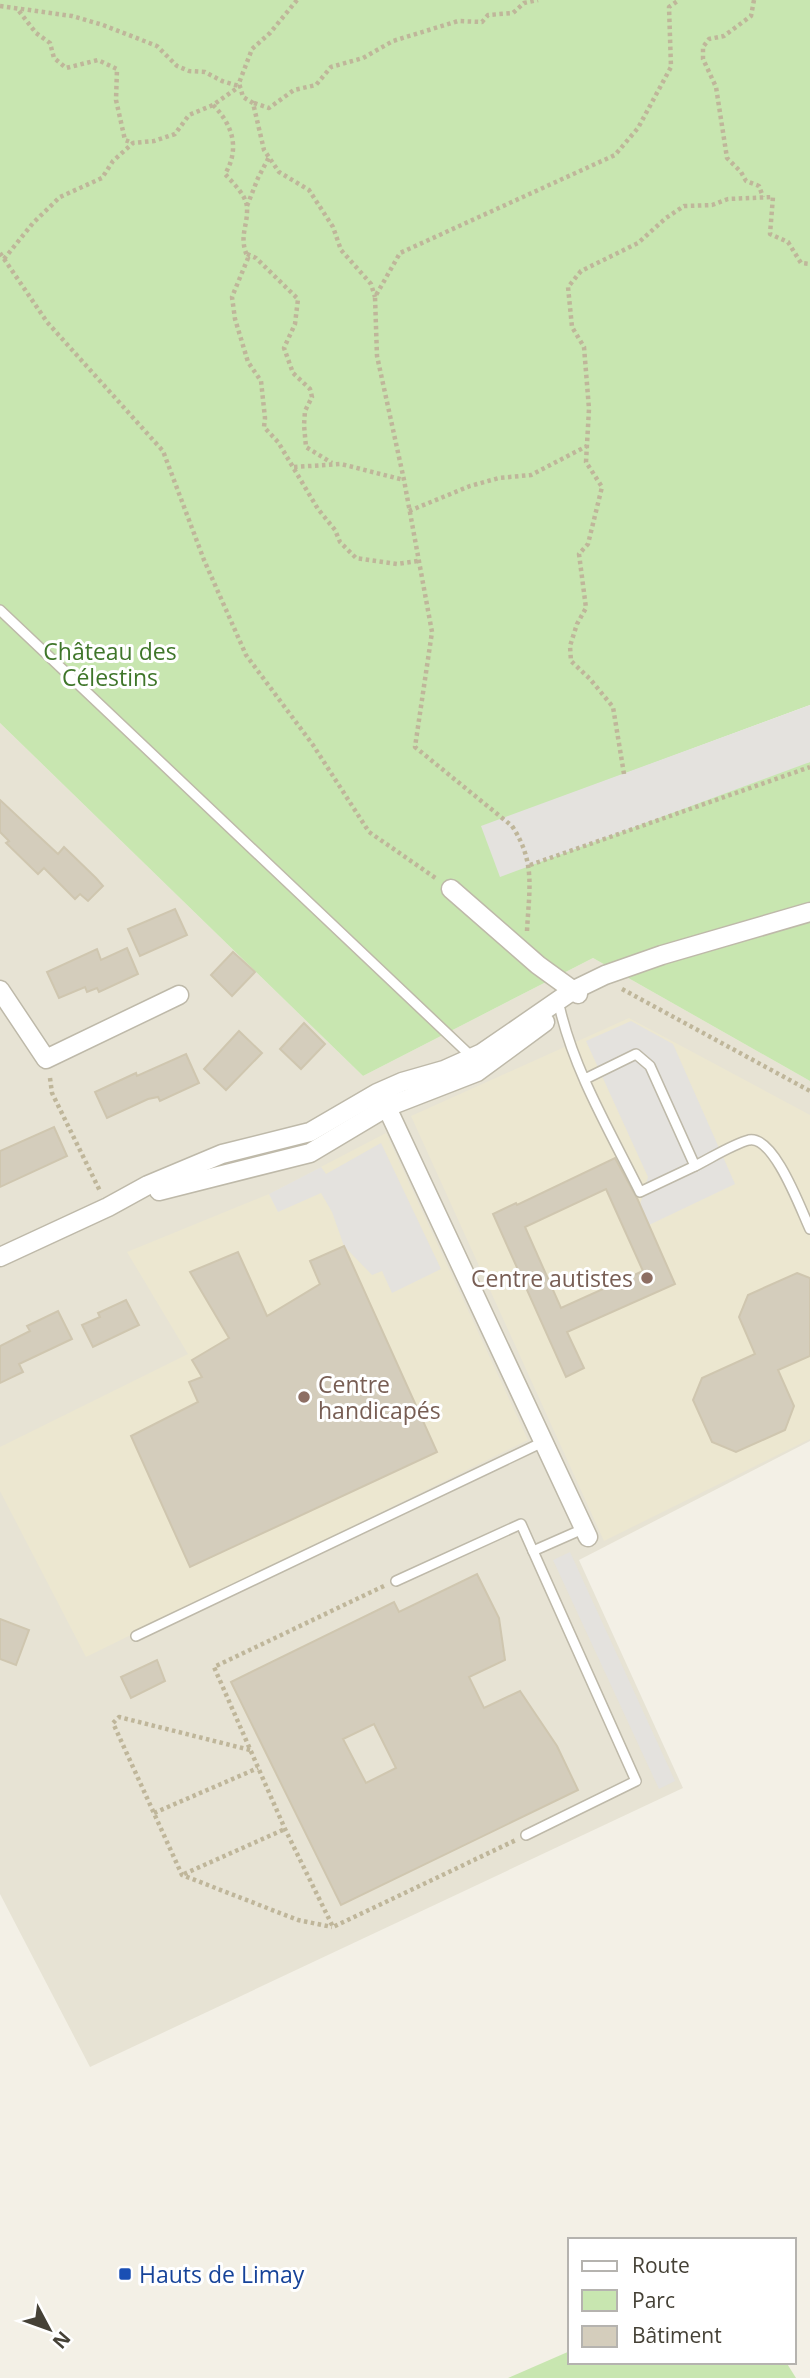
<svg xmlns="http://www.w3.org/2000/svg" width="810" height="2378" viewBox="0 0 810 2378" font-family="'Open Sans',sans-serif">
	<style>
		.residential { fill: #e7e3d4 }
		.education { fill: #ece7d0 }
		.green { fill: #c8e6b0 }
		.parking { fill: #e4e2de }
		.building { fill: #d4cdbc; stroke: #cfc6af; stroke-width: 2; fill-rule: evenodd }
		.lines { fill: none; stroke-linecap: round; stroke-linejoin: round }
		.lane-casing { stroke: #beb9a9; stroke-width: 12 }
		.street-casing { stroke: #beb9a9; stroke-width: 21 }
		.path { stroke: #bfb69a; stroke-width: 4.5; stroke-dasharray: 3.5 3.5; stroke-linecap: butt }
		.lane { stroke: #fff; stroke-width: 9 }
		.street { stroke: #fff; stroke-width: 18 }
		.education-dot { fill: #8d6e63; stroke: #fff; stroke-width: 2.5 }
		.transit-dot { fill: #1a4fb4; stroke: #fff; stroke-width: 2.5 }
		.labels { text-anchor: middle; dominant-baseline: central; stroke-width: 6; stroke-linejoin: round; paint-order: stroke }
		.park-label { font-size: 23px; fill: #3f762a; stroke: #fff }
		.education-label { font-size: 23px; fill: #785e54; stroke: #fff; text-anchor: end }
		.transit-label { font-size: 23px; fill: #164399; stroke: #fff; text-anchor: start }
	</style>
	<rect width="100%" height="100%" fill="#f3f0e6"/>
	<path class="residential" d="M 0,723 L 363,1076 L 593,958 L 810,1081 L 810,1441 L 579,1560 L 683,1788 L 90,2067 L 0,1894 Z"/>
	<g class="education">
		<path d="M 629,1018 L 810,1115 L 810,1439 L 604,1541 L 411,1116 Z"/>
		<path d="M 386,1133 L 528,1440 L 86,1657 L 0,1491 L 0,1447 L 188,1354 L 127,1252 L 269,1194 Z"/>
	</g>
	<g class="green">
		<path d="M 0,0 L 810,0 L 810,705 L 481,827 L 810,762 L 810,1081 L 593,958 L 363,1076 L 0,723 Z"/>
		<path d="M 570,2351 L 570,2362 L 786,2362 L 796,2378 L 508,2378 Z"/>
	</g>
	<g class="parking">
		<path d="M 810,705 L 810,762 L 500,877 L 481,826 Z"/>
		<path d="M 631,1021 L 673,1044 L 735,1184 L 649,1225 L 640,1205 L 648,1177 L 586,1041 Z"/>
		<path d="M 381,1143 L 441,1269 L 392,1293 L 382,1271 L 372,1275 L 344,1246 L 332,1212 L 321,1193 L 278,1212 L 269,1194 L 321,1167 L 326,1174 Z"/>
		<path d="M 570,1552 L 675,1781 L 659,1789 L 553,1560 Z"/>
	</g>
	<g class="building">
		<path d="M 0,800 L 58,854 L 64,847 L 96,878 L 103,886 L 88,901 L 80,894 L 75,899 L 44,868 L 38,874 L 6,843 L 9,841 L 0,832 Z"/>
		<path d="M 175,909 L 187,935 L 140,956 L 128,929 Z"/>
		<path d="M 127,948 L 138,974 L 99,992 L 97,988 L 87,992 L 85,987 L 59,998 L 47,972 L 97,949 L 101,960 Z"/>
		<path d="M 233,952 L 255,972 L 232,996 L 211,975 Z"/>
		<path d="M 304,1023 L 325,1044 L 301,1069 L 280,1049 Z"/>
		<path d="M 239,1031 L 262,1053 L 226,1090 L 204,1069 Z"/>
		<path d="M 186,1054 L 199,1083 L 160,1101 L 158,1097 L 148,1099 L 107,1118 L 95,1092 L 136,1073 L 137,1076 Z"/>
		<path d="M 54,1127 L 67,1156 L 0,1187 L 0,1151 Z"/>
		<path d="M 615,1158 L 637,1198 L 675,1284 L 567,1332 L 584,1368 L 566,1377 L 493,1214 L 516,1203 L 517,1205 ZM 606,1189 L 643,1271 L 561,1308 L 525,1227 Z"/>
		<path d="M 344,1246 L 437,1452 L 190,1567 L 131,1436 L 198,1402 L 189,1382 L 202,1377 L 192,1360 L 229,1338 L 190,1272 L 238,1252 L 267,1316 L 320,1284 L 310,1261 Z"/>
		<path d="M 797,1273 L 810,1278 L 810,1356 L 778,1370 L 794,1406 L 785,1430 L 736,1452 L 712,1442 L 693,1400 L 702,1378 L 755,1354 L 739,1317 L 748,1295 Z"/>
		<path d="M 126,1300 L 139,1325 L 93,1347 L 82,1325 L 100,1317 L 98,1313 Z"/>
		<path d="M 58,1311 L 72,1339 L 19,1364 L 23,1372 L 0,1383 L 0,1346 L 30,1331 L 27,1326 Z"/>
		<path d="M 477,1574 L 499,1618 L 505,1660 L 469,1677 L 484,1708 L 520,1691 L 557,1746 L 578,1790 L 341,1905 L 231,1682 L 394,1602 L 399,1612 ZM 374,1724 L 396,1768 L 366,1783 L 343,1739 Z"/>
		<path d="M 0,1619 L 29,1630 L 16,1665 L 0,1659 Z"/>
		<path d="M 157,1660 L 165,1681 L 131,1698 L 121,1677 Z"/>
	</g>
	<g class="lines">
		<defs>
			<g id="lane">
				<path d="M 0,610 L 472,1057"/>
				<path d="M 560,1009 C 575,1073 611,1133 640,1192 L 695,1166 L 650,1066 L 636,1054 L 585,1079"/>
				<path d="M 695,1166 C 711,1158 733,1144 749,1140 C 774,1135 801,1210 810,1229"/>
				<path d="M 396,1581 L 521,1524 L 533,1551"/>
				<path d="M 136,1636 L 543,1442"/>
				<path d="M 526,1835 L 636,1781 L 533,1551 L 583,1529"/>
			</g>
			<g id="street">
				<path d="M 451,889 L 538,965 L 578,994"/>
				<path d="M 0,990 L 46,1059 L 179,995"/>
				<path d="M 382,1097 L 588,1537"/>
				<path d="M 159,1191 L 310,1153 L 387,1107 L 477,1072 L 545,1022"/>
				<path d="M 0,1257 L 108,1207 L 148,1185 L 222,1154 L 310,1132 L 377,1093 L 402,1082 L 444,1070 L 482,1053 L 572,991 L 605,975 L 662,955 L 810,912"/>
			</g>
		</defs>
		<use href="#lane" class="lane-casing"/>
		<use href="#street" class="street-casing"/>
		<g class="path">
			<path d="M 297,0 L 270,33 L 252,49 L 239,83 L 243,97 L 253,103 L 264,150 L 279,172 L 309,190 L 333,227 L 341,250 L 371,284 L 375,297"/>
			<path d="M 754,0 L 751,16 L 724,36 L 709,39 L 703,47 L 703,59 L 716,87 L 727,158 L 741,172 L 746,181 L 759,186 L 763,197"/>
			<path d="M 0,6 L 72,16 L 103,25 L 157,46 L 177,66 L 189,71 L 205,72 L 222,81 L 239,86"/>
			<path d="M 19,11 L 36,33 L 50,43 L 54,58 L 66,68 L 98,60 L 117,69 L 116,100 L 125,140 L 133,143"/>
			<path d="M 254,103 L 269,108 L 294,90 L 316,85 L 331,67 L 363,58 L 393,41 L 458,21 L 482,22 L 488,15 L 513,13 L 524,3 L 538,0"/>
			<path d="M 213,105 C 233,125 240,149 225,174 C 233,183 246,195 247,207 C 248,228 238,236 248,258 L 232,297 L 235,319 L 248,362 L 261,381 L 265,418 L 264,427 L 278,442 L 318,509 L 335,530 L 340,542 L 356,558 L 397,564 L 418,561"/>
			<path d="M 247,206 L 258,178 L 269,157"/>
			<path d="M 0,253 L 47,322 L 163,451 L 204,560 L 246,655 L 313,745 L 369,832 L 437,879"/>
			<path d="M 247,254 L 256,258 L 298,299 L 295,324 L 284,348 L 293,373 L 310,389 L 312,397 L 305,411 L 304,425 L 306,447 L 332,463"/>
			<path d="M 4,259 L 33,223 L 60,197 L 102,178 L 113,161 L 133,143 L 154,141 L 175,134 L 189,115 L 213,105 L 240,86"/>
			<path d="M 294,467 L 341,464 L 404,480"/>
			<path d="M 409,511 L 470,486 L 499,478 L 531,475 L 587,446"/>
			<path d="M 624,774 L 613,707 L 590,679 L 571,661 L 570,646 L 577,624 L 586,608 L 579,554 L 588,544 L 602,487 L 586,462 L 589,409 L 584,347 L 572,327 L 568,287 L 581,271 L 638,243 L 666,218 L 684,206 L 712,205 L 728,199 L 773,197 L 770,234 L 788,242 L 801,263 L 810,264"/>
			<path d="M 530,865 L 810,767"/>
			<path d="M 527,931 C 529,890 536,862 512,826 L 415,747 L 432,632 L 404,480 L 377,356 L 375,297 L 400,253 L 615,155 L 638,128 L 671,67 L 669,7 L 679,0"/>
			<path d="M 622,989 L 810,1091"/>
			<path d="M 50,1078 L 52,1093 L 100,1191"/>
			<path d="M 384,1586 L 214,1667 L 285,1829 L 333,1927 L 516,1840"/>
			<path d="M 250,1750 L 119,1717 L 113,1723 L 182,1875 L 298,1920 L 332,1927"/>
			<path d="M 154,1813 L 258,1768"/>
			<path d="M 184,1874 L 285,1829"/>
		</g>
		<use href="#lane" class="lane"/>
		<use href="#street" class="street"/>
	</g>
	<g class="education-dot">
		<circle cx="647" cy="1278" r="7"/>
		<circle cx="304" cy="1397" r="7"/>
	</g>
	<rect class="transit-dot" x="118" y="2267" width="14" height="14" rx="3.5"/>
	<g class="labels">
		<g class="park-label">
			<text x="110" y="651">Château des<tspan x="110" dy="26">Célestins</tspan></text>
		</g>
		<g class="education-label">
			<text x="633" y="1278">Centre autistes</text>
			<text x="318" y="1384" text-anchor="start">Centre<tspan x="318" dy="26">handicapés</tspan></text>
		</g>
		<g class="transit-label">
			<text x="139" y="2274">Hauts de Limay</text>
		</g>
	</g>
	<rect x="568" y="2238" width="228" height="126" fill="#ffffff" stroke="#b5b3af" stroke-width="2"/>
	<rect x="582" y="2261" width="35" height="10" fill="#ffffff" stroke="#b5b3af" stroke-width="2"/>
	<text x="632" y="2273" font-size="21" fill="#454136">Route</text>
	<rect x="582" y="2290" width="35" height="21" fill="#c8e6b0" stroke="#b5b3af" stroke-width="2"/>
	<text x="632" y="2308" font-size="21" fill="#454136">Parc</text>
	<rect x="582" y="2326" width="35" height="21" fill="#d4cdbc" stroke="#b5b3af" stroke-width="2"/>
	<text x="632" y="2343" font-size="21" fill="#454136">Bâtiment</text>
	<g transform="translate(49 2329) rotate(131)" stroke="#ffffff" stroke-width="5" paint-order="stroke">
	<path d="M0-5L12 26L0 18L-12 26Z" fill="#454136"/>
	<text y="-10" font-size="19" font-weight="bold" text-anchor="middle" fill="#454136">N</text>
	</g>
</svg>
